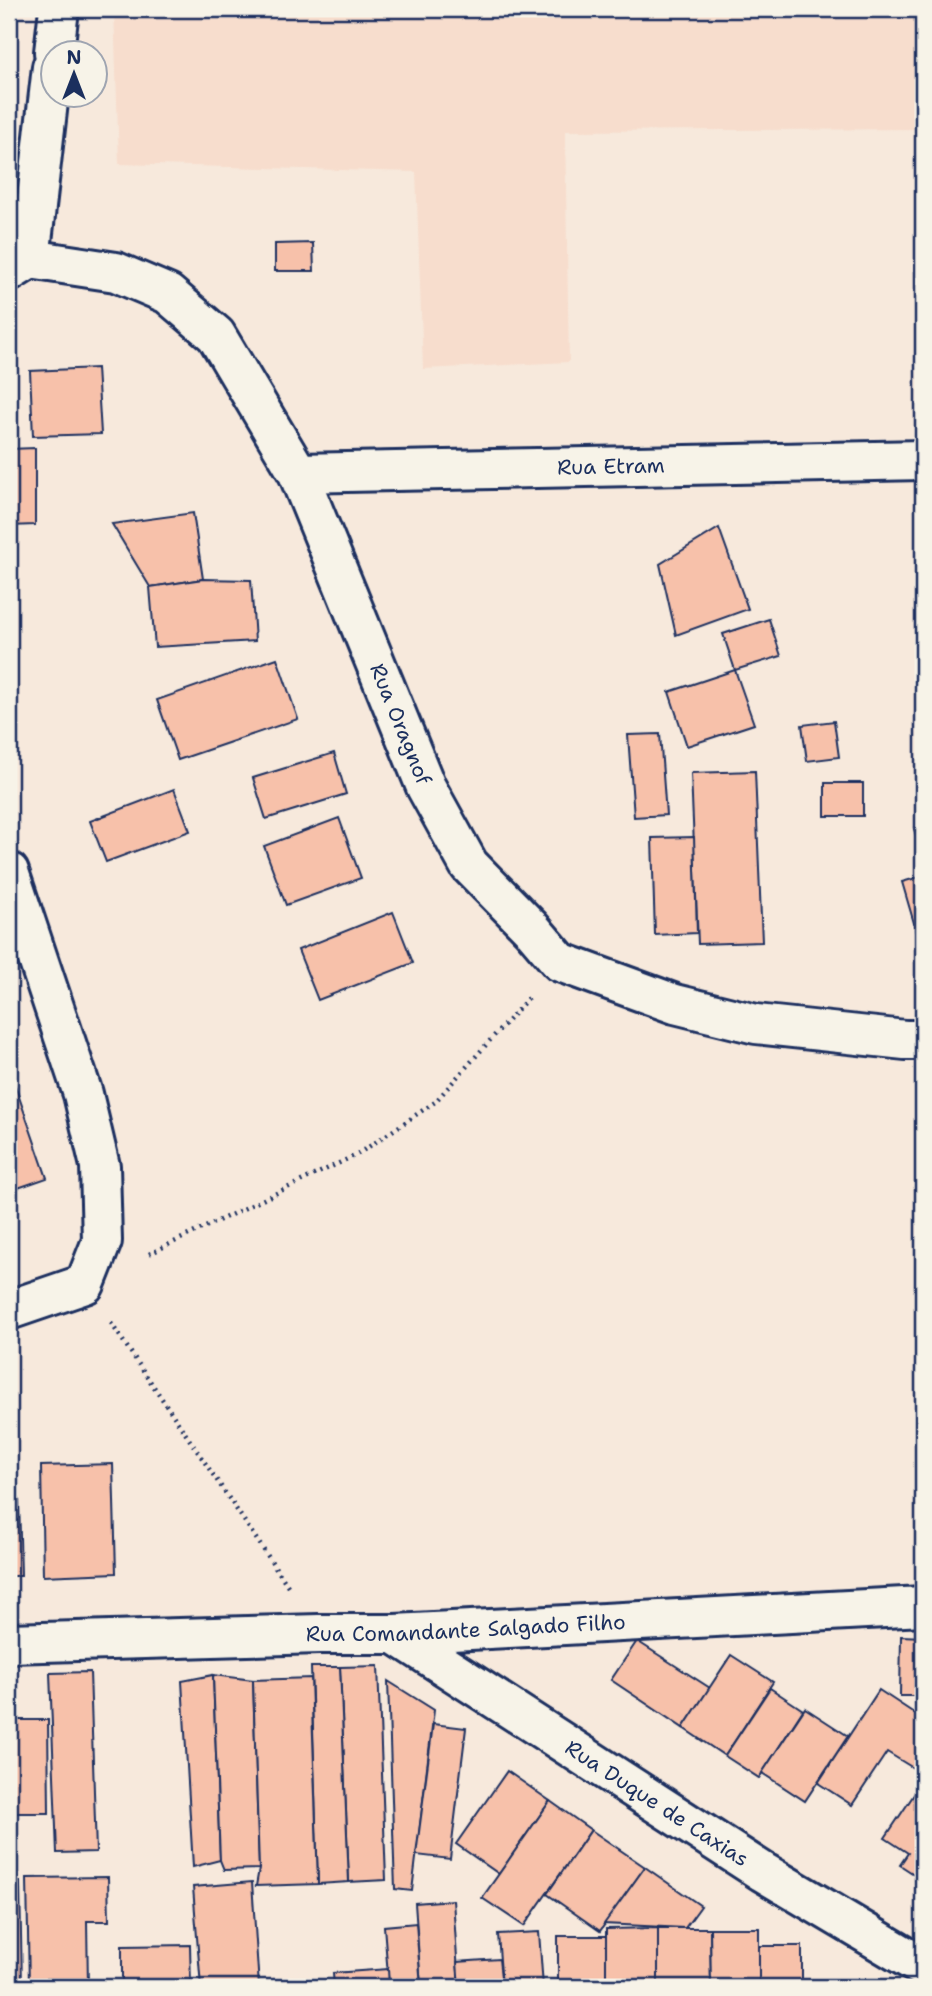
<svg xmlns="http://www.w3.org/2000/svg" width="932" height="1996" viewBox="0 0 932 1996" font-family="'Shantell Sans',sans-serif">
	<style>
		.built { fill: #f7ddcd }
		.building { fill: #f7c1aa; stroke: #1b2f5e; stroke-width: 2 }
		.lines { fill: none; stroke-linecap: round; stroke-linejoin: round }
		.minor-casing { stroke: #1b2f5e; stroke-width: 44 }
		.path { stroke: #1b2f5e; stroke-width: 4.5; stroke-dasharray: 2 5; stroke-linecap: butt }
		.minor { stroke: #f7f3e8; stroke-width: 38 }
		.labels { text-anchor: middle; dominant-baseline: central; stroke-width: 5; stroke-linejoin: round; paint-order: stroke }
		.street-label { font-size: 21px; fill: #1b2f5e; stroke: #f7f3e8 }
	</style>
	<rect width="100%" height="100%" fill="#f7e9dc"/>
	<filter id="ink" filterUnits="userSpaceOnUse"><feTurbulence type="fractalNoise" baseFrequency=".0143" numOctaves="2"/><feDisplacementMap in="SourceGraphic" scale="14" xChannelSelector="R" yChannelSelector="G"/><feConvolveMatrix kernelMatrix="1 2 1 2 8 2 1 2 1" color-interpolation-filters="sRGB"/></filter>
	<g filter="url(#ink)">
		<path class="built" d="M 114,9 L 923,9 L 923,129 L 565,131 L 569,362 L 423,369 L 416,172 L 119,164 Z"/>
		<g class="building">
			<path d="M 313,243 L 314,271 L 275,271 L 275,244 Z"/>
			<path d="M 97,368 L 101,434 L 33,436 L 30,371 Z"/>
			<path d="M 35,448 L 35,525 L 9,526 L 9,449 Z"/>
			<path d="M 193,513 L 203,579 L 150,587 L 112,524 Z"/>
			<path d="M 719,528 L 748,609 L 676,635 L 660,564 Z"/>
			<path d="M 203,579 L 251,580 L 255,641 L 155,647 L 150,587 Z"/>
			<path d="M 769,619 L 781,656 L 735,670 L 723,634 Z"/>
			<path d="M 277,658 L 298,719 L 178,760 L 157,700 Z"/>
			<path d="M 735,670 L 754,724 L 687,746 L 669,692 Z"/>
			<path d="M 834,721 L 839,757 L 807,761 L 802,725 Z"/>
			<path d="M 660,734 L 666,815 L 634,817 L 628,735 Z"/>
			<path d="M 334,753 L 346,794 L 266,819 L 253,778 Z"/>
			<path d="M 755,771 L 762,942 L 698,944 L 691,773 Z"/>
			<rect x="825" y="783" width="38" height="33"/>
			<path d="M 174,789 L 190,831 L 106,862 L 90,821 Z"/>
			<path d="M 339,818 L 361,878 L 286,905 L 264,846 Z"/>
			<path d="M 923,826 L 923,858 L 914,829 Z"/>
			<path d="M 694,837 L 697,933 L 655,935 L 652,838 Z"/>
			<path d="M 923,876 L 923,954 L 902,882 Z"/>
			<path d="M 393,912 L 413,963 L 318,1000 L 298,950 Z"/>
			<path d="M 9,1068 L 47,1178 L 9,1191 Z"/>
			<path d="M 113,1464 L 116,1573 L 43,1576 L 41,1466 Z"/>
			<path d="M 9,1498 L 19,1498 L 21,1576 L 9,1576 Z"/>
			<path d="M 901,1636 L 923,1637 L 923,1698 L 920,1696 L 900,1696 Z"/>
			<path d="M 637,1641 L 710,1688 L 683,1728 L 611,1680 Z"/>
			<path d="M 731,1655 L 773,1682 L 725,1756 L 683,1728 Z"/>
			<path d="M 378,1666 L 386,1880 L 349,1882 L 340,1667 Z"/>
			<path d="M 311,1667 L 340,1667 L 349,1882 L 318,1884 Z"/>
			<path d="M 90,1672 L 96,1852 L 57,1853 L 50,1673 Z"/>
			<path d="M 213,1675 L 220,1860 L 193,1867 L 182,1681 Z"/>
			<path d="M 213,1675 L 253,1680 L 259,1869 L 224,1870 L 220,1860 Z"/>
			<path d="M 311,1678 L 318,1884 L 256,1886 L 259,1869 L 253,1680 Z"/>
			<path d="M 388,1681 L 434,1710 L 412,1891 L 395,1889 Z"/>
			<path d="M 770,1688 L 803,1710 L 759,1778 L 725,1756 Z"/>
			<path d="M 879,1690 L 923,1719 L 923,1774 L 887,1752 L 852,1805 L 818,1783 Z"/>
			<path d="M 805,1708 L 848,1736 L 805,1801 L 762,1773 Z"/>
			<path d="M 9,1720 L 48,1720 L 49,1813 L 9,1813 Z"/>
			<path d="M 433,1724 L 466,1728 L 450,1859 L 416,1855 Z"/>
			<path d="M 507,1771 L 550,1801 L 499,1874 L 456,1844 Z"/>
			<path d="M 923,1781 L 923,1880 L 900,1865 L 908,1853 L 885,1838 Z"/>
			<path d="M 550,1801 L 591,1830 L 524,1926 L 482,1898 Z"/>
			<path d="M 591,1830 L 645,1867 L 600,1931 L 547,1894 Z"/>
			<path d="M 645,1867 L 701,1906 L 685,1928 L 604,1924 Z"/>
			<path d="M 108,1877 L 109,1921 L 87,1921 L 88,1987 L 29,1987 L 27,1878 Z"/>
			<path d="M 9,1882 L 20,1882 L 22,1987 L 9,1987 Z"/>
			<path d="M 252,1882 L 259,1987 L 201,1987 L 193,1887 Z"/>
			<path d="M 453,1900 L 459,1987 L 421,1987 L 415,1903 Z"/>
			<path d="M 416,1923 L 421,1987 L 389,1987 L 384,1926 Z"/>
			<path d="M 658,1928 L 658,1987 L 606,1987 L 606,1929 Z"/>
			<path d="M 658,1928 L 710,1928 L 711,1987 L 658,1987 Z"/>
			<path d="M 710,1928 L 759,1928 L 759,1987 L 711,1987 Z"/>
			<path d="M 539,1932 L 543,1987 L 502,1987 L 498,1934 Z"/>
			<rect x="558" y="1936" width="48" height="51"/>
			<path d="M 190,1945 L 191,1987 L 122,1987 L 122,1946 Z"/>
			<rect x="759" y="1946" width="43" height="41"/>
			<path d="M 499,1959 L 502,1987 L 459,1987 L 457,1962 Z"/>
			<path d="M 388,1969 L 389,1987 L 334,1987 L 333,1973 Z"/>
			<path d="M 334,1983 L 334,1987 L 277,1987 Z"/>
		</g>
		<g class="lines">
			<defs>
				<g id="minor">
					<path d="M 54,52 L 59,9"/>
					<path d="M 30,259 L 52,67"/>
					<path id="s1" d="M 9,272 L 30,259 L 116,272 L 168,294 L 216,335 L 298,473 L 426,787 L 469,865 L 531,928 L 560,962 L 675,1004 L 756,1024 L 905,1040 L 923,1040"/>
					<path id="s2" d="M 298,473 L 923,460"/>
					<path d="M 9,872 L 83,1094 L 100,1166 L 102,1241 L 85,1284 L 9,1310"/>
					<path id="s3" d="M 395,1634 L 763,1872 L 923,1967"/>
					<path id="s4" d="M 9,1643 L 319,1634 L 395,1634 L 923,1606"/>
				</g>
			</defs>
			<use href="#minor" class="minor-casing"/>
			<g class="path">
				<path d="M 149,1254 L 358,1154 L 435,1102 L 528,998"/>
				<path d="M 111,1323 L 288,1586"/>
			</g>
			<use href="#minor" class="minor"/>
		</g>
	</g>
	<g class="labels">
		<g class="street-label">
			<text stroke="none"><textPath href="#s2" startOffset="313">Rua Etram</textPath></text>
			<text stroke="none"><textPath href="#s1" startOffset="663">Rua Oragnof</textPath></text>
			<text stroke="none"><textPath href="#s4" startOffset="457">Rua Comandante Salgado Filho</textPath></text>
			<text stroke="none"><textPath href="#s3" startOffset="312">Rua Duque de Caxias</textPath></text>
		</g>
	</g>
	<rect width="932" height="1996" fill="none" stroke="#f7f3e8" stroke-width="35"/>
	<rect x="18" y="18" width="897" height="1961" fill="none" stroke="#1b2f5e" stroke-width="2.5" filter="url(#ink)"/>
	<g transform="translate(74 74)"><circle r="33" fill="#f7f3e8" stroke="#9fa5b1" stroke-width="2"/>
	<path d="M0-5L12 26L0 18L-12 26Z" fill="#1b2f5e"/>
	<text y="-10" font-size="19" font-weight="bold" text-anchor="middle" fill="#1b2f5e">N</text>
	</g>
</svg>
